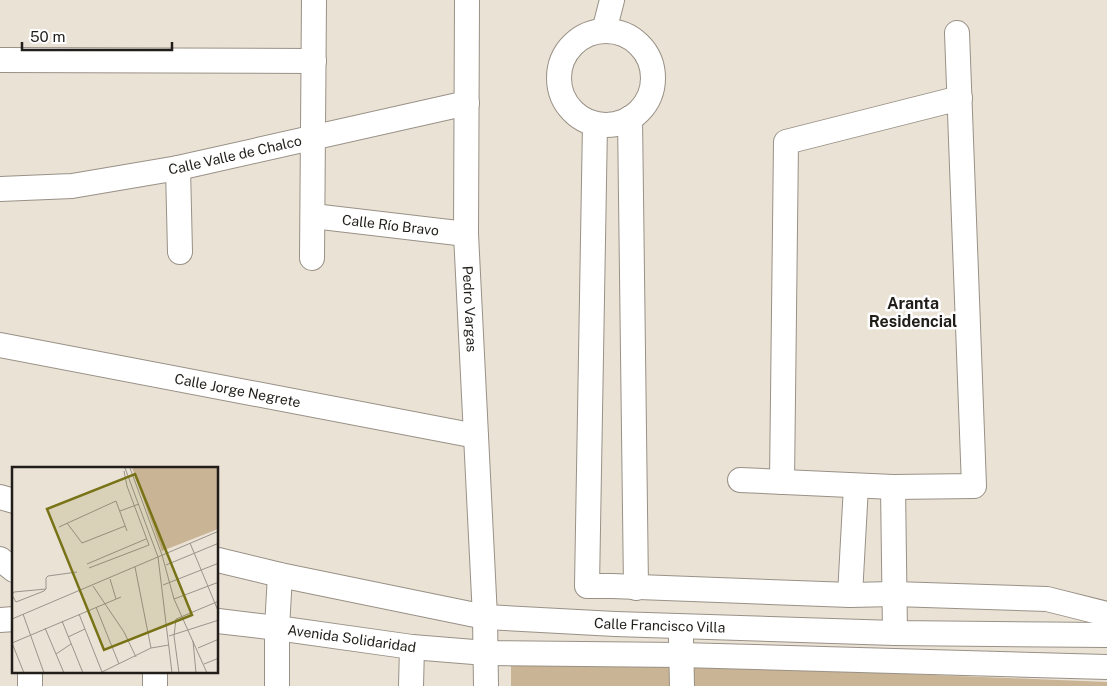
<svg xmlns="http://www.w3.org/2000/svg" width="1107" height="686" viewBox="0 0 1107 686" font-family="'Public Sans',sans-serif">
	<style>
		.green { fill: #c9b495 }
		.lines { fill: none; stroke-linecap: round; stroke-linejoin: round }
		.minor-casing { stroke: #999186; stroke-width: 26 }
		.minor { stroke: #fff; stroke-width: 24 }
		.labels { text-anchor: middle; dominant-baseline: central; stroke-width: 5; stroke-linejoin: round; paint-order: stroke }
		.street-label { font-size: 14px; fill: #211e1a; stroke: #fff }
		.quarter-label { font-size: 16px; font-weight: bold; fill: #211e1a; stroke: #fff }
		.inset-road { fill: none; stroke: #9a948b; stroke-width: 1 }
		.view { fill: #777316; fill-opacity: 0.15; stroke: #777316; stroke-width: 2.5 }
		.inset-edge { fill: none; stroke: #211e1a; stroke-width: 2.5 }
	</style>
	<rect width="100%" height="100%" fill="#ebe2d6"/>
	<path class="green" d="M 511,658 L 1107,682 L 1107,686 L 511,686 Z"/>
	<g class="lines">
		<defs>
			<g id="minor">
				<path id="s1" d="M 467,0 L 466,234 L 485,617 L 486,686"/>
				<path d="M 604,31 L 612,0"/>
				<circle cx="606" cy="78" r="47"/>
				<path d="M 0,60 L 314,61"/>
				<path d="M 630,118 L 636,588"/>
				<path d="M 595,124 L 587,586 L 612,586 L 850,595 L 894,594 L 1047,599 L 1107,614"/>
				<path d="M 178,168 L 180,252"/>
				<path id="s2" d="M 0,189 L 72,186 L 178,168 L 467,103"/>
				<path id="s3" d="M 313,216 L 466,234"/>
				<path d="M 312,258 L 314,0"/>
				<path id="s4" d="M 0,345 L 476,436"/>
				<path d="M 740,480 L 893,487 L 974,486 L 957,33"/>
				<path d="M 782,482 L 786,142 L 960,98"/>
				<path d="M 893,487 L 895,633"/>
				<path d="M 0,497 L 14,501"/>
				<path d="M 0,559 L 14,570"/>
				<path id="s5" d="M 218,560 L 280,575 L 485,617 L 615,624 L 895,633 L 1107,635"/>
				<path d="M 850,595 L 856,486"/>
				<path d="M 0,620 L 14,619"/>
				<path id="s6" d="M 218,621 L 277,628 L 412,647 L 486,653 L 681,655 L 1107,667"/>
				<path d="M 681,639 L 682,686"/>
				<path d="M 30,686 L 30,672"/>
				<path d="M 155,686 L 155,672"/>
				<path d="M 277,686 L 277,628 L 280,575"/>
				<path d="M 411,686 L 412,647"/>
			</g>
		</defs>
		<use href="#minor" class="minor-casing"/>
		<use href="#minor" class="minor"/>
	</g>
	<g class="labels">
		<g class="street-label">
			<text stroke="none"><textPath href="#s2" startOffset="238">Calle Valle de Chalco</textPath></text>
			<text stroke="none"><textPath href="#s3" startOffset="78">Calle Río Bravo</textPath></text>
			<text stroke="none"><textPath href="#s1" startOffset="309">Pedro Vargas</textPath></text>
			<text stroke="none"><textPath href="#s4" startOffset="242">Calle Jorge Negrete</textPath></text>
			<text stroke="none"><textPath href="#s5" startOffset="448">Calle Francisco Villa</textPath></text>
			<text stroke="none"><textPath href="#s6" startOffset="135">Avenida Solidaridad</textPath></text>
		</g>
		<g class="quarter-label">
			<text x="913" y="303">Aranta<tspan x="913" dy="18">Residencial</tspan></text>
		</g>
	</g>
	<g transform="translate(12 467)">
		<rect width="206" height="206" fill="#ebe2d6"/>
		<path d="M 120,1 L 206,1 L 206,62 L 150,84 Z" fill="#c9b495"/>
		<path class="inset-road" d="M 113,1 L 146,90 L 160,206M 118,1 L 150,88 L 162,132 L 195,206M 108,44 L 127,37M 55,56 L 70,76 L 113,59M 47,60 L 104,34 L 115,64M 178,76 L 207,146M 75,97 L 134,72M 154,98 L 207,76M 123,100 L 139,181M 77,101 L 137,78 L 115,19 L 112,4M 98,112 L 104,132M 151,118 L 207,96M 81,119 L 112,165 L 124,190M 34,122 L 2,125 L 0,128 L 4,135 L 32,124 L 34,122 L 34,111 L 36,109 L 65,105M 162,132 L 207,115M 84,140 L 107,197M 11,147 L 32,206M 67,147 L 90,205M 0,152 L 207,64M 50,154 L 71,206M 33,161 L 52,206M 157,169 L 207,153M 56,170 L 73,162M 181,174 L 184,206M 0,176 L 109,130M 0,176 L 12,206M 186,181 L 207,172M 44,187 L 59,177M 192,197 L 207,191M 88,206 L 139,181 L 157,178M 167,206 L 162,169 L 164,152 L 207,134"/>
		<path class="view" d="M 123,7 L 180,148 L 92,183 L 35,42 Z"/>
		<rect width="206" height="206" class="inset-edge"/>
	</g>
	<path d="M22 42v8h150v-8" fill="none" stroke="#211e1a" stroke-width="2.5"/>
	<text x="30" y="42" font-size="15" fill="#211e1a" stroke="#ffffff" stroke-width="4" paint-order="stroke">50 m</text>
</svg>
